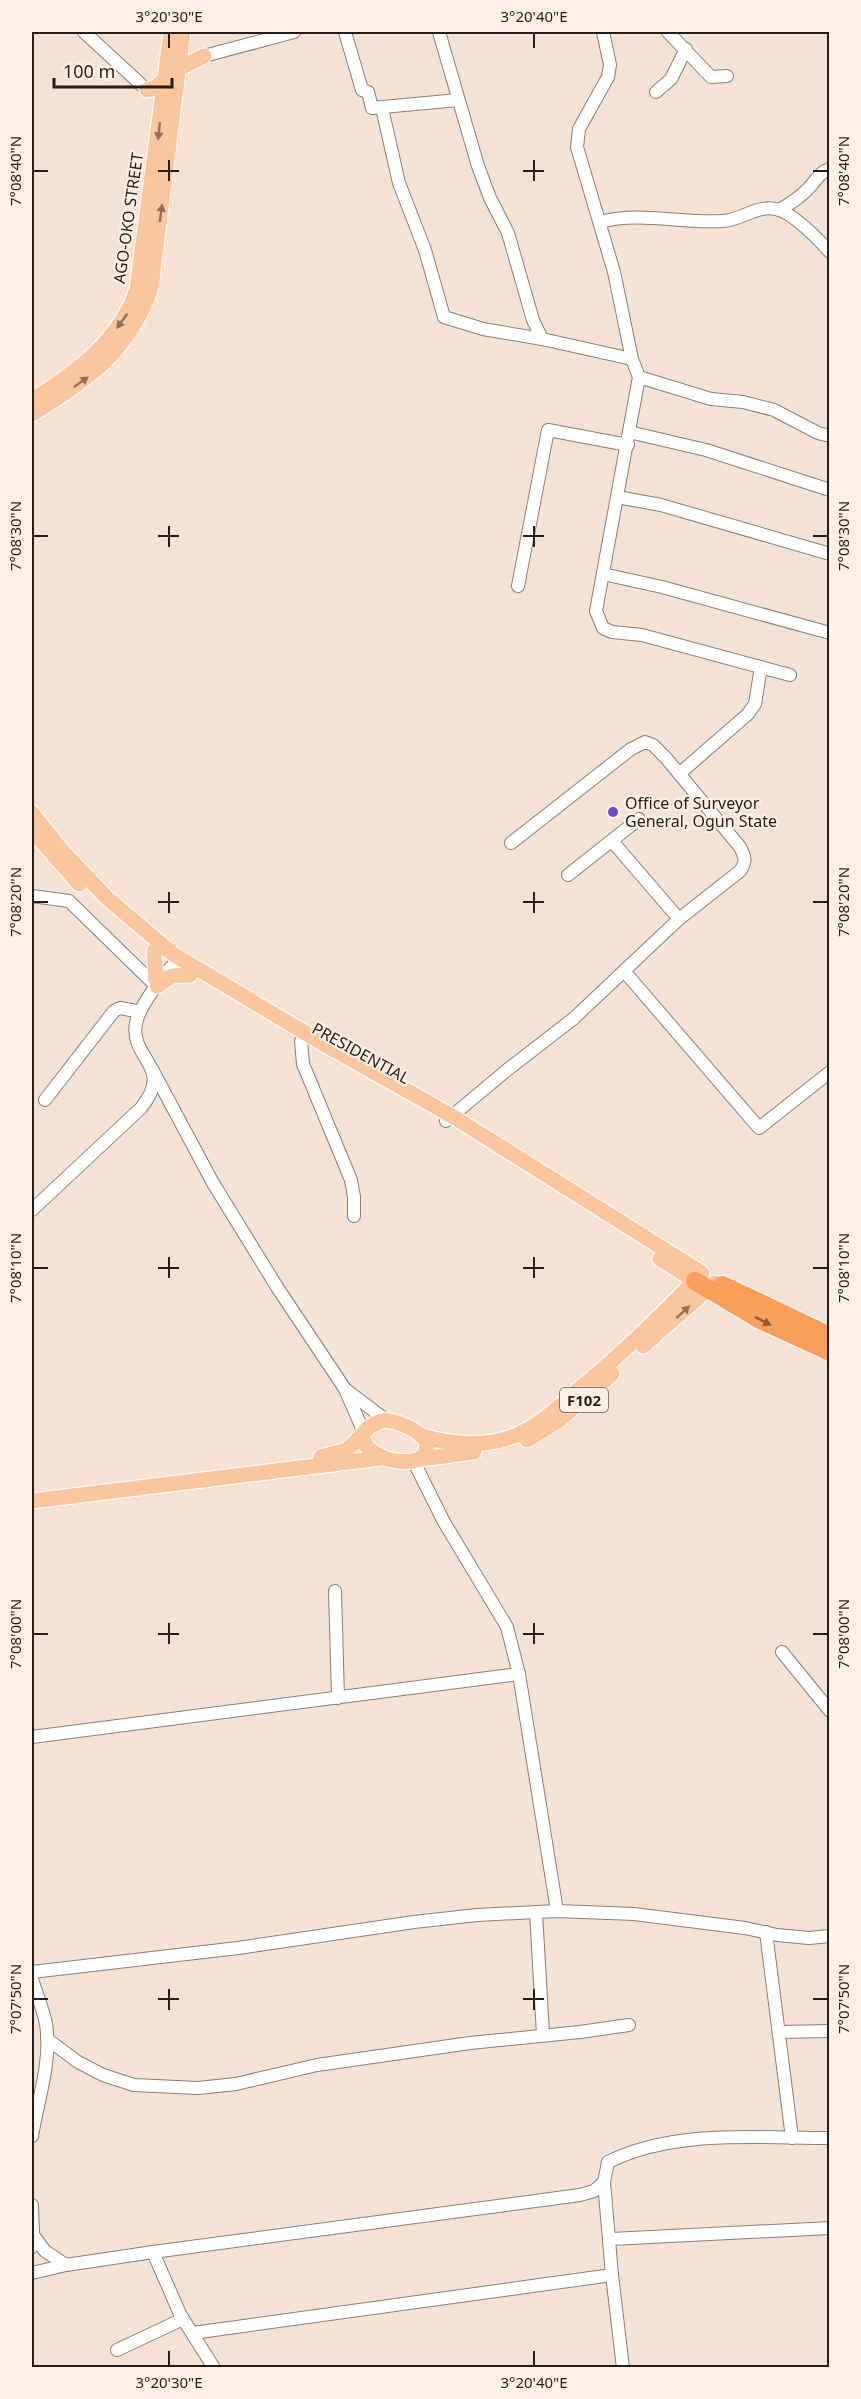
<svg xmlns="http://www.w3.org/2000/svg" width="861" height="2399" viewBox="0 0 861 2399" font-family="'Noto Sans',sans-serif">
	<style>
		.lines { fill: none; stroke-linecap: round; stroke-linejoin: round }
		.minor-casing { stroke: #8d7e72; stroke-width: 14 }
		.major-casing { stroke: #fff; stroke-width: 17 }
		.highway-casing { stroke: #fff; stroke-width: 20 }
		.minor { stroke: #fff; stroke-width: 12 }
		.major { stroke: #fbc59d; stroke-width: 15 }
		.highway { stroke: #f99e5b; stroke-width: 18 }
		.oneway { fill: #90725b }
		.oneway2 { fill: #8e5e3a }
		.ticks { fill: none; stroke: #241e19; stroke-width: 2 }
		.poi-dot { fill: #6152ca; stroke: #fef0e5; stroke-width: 2 }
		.labels { text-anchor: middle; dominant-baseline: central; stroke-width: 4.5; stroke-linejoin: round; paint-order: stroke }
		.shield { fill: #fef0e5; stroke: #655d56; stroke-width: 1.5 }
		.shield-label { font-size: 15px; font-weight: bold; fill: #241e19 }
		.street-label { font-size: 16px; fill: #241e19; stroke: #fef0e5 }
		.poi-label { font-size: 16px; fill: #241e19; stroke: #fef0e5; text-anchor: start }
		.neatline { fill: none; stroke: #241e19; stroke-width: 2 }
		.ticks-label { font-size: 15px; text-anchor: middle; fill: #241e19 }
	</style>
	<rect width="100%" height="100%" fill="#f4e3d5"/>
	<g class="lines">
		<defs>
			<g id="minor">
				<path d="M 84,32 L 147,90"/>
				<path d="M 345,32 L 362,90 L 368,92 L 372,108 L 458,100"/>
				<path d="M 439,32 L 478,166 L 490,198 L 508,233 L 533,320 L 542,339"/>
				<path d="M 603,32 L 610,65 L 608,77 L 579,129 L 577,147 L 614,272 L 632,359 L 639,377 L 596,611 L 603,628 L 612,632 L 642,635 L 790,675"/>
				<path d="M 668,32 L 711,77 L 727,76"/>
				<path d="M 204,56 L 294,32"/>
				<path d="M 656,92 L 671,79 L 686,49"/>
				<path d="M 382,108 L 399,183 L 425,250 L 444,317 L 483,329 L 542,339 L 632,359"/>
				<path d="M 779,210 C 790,204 799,198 808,189 C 816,181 819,172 830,169"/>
				<path d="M 600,222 C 641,211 682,224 723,221 C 742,220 756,205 776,209 C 793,213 818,239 830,252"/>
				<path d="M 639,377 L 711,399 L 743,402 L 774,410 L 818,433 L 830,436"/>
				<path d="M 629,432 L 706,450 L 830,490"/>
				<path d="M 617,497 L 661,505 L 830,554"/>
				<path d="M 603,574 L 662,587 L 830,633"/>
				<path d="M 518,586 L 548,430 L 628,445"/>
				<path d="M 679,774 L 748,714 L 755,704 L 761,667"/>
				<path d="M 612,841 L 679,919"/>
				<path d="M 568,875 L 639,819"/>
				<path d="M 32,896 L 69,901 L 153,983"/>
				<path d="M 624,971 L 759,1128 L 830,1072"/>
				<path d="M 301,1041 L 303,1064 L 351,1180 L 354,1197 L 354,1216"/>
				<path d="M 152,1069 L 213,1183 L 277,1287 L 345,1389 L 364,1433"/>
				<path d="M 45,1100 L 114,1011 L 120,1008 L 136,1011"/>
				<path d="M 446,1121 L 507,1070 L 573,1019 L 679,919 L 740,871 C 747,861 745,857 740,847 L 666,758 L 653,745 L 645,742 L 631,749 L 511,843"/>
				<path d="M 32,1210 L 141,1108 C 175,1066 129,1059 136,1023 C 140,1004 166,972 179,958"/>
				<path d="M 345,1389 L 386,1420"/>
				<path d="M 413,1460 L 444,1522 L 507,1627 L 519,1674 L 557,1911"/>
				<path d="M 335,1591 L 338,1698"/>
				<path d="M 782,1652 L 830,1711"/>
				<path d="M 32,1737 L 519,1674"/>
				<path d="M 536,1912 L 543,2034"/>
				<path d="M 766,1932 L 792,2138"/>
				<path d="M 32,1972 L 238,1948 L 414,1922 L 477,1915 L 557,1911 L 634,1914 L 745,1928 L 777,1935 L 809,1938 L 830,1936"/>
				<path d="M 32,1979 C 36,1993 43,2008 46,2024 C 52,2060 38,2100 32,2136"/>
				<path d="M 779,2032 L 830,2031"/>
				<path d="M 47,2039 L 78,2062 L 103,2075 L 134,2085 L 198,2088 L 236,2084 L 317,2065 L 470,2043 L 580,2032 L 629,2025"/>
				<path d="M 32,2205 L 33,2235 L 32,2247"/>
				<path d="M 33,2235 L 45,2251 L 66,2265"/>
				<path d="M 611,2239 L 830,2228"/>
				<path d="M 153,2252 L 180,2314 L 214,2368"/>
				<path d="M 32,2273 L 66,2265 L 153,2252 L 580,2195 L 594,2191 L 604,2182"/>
				<path d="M 193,2333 L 612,2275"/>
				<path d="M 117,2350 L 183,2319"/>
				<path d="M 623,2368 L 612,2275 L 604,2182 L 608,2162 C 675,2129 757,2138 830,2138"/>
			</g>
			<g id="major">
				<path d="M 179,69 L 204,56"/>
				<path d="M 147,90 L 155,88 L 164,80"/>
				<path d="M 32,400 C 76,373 120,340 137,289 L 171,32"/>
				<path d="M 32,414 C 85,382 131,350 151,288 L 183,32"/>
				<path d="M 32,813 L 63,852 L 107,898 L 173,954 L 327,1046 L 452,1116 L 702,1273 C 663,1314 623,1353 579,1389 C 559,1407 538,1427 512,1437 C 482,1447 452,1445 422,1436"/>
				<path d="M 32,830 L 79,884"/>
				<path d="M 154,951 L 156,980"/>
				<path d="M 157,986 L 172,976 L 190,975"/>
				<path d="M 660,1259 L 695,1281"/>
				<path d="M 643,1346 L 715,1283"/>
				<path d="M 386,1420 C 402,1423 417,1429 427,1442 L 426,1454 C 400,1479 326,1436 386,1420 Z"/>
				<path d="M 527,1440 L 558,1421 L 612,1374"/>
				<path d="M 321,1457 L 347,1450 L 364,1433"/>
				<path d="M 421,1459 L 474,1452"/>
				<path d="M 32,1501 L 381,1458"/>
			</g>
			<g id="highway">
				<path d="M 695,1281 L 760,1320 L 830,1352"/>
				<path d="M 723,1285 L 830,1336"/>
			</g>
		</defs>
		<use href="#minor" class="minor-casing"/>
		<use href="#major" class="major-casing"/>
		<use href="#highway" class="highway-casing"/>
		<use href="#minor" class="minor"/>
		<use href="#major" class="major"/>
		<use href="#highway" class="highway"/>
	</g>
	<defs><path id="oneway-solid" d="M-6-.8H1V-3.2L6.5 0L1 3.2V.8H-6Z" transform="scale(1.5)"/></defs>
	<g class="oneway">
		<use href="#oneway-solid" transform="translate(159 131) rotate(96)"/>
		<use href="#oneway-solid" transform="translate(161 213) rotate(-82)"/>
		<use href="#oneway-solid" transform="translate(122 321) rotate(126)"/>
		<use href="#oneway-solid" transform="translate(81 382) rotate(-35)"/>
		<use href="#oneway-solid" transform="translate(683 1312) rotate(-43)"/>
	</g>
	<use class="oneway2" href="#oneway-solid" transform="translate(763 1321) rotate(27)"/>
	<path class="ticks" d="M 169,33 L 169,48M 534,33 L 534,48M 169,160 L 169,181M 534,160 L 534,181M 33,171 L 48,171M 158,171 L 179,171M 523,171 L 544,171M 813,171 L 828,171M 169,526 L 169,547M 534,526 L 534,547M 33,536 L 48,536M 158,536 L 179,536M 523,536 L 544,536M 813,536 L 828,536M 169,892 L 169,913M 534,892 L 534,913M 33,902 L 48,902M 158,902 L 179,902M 523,902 L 544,902M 813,902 L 828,902M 169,1257 L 169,1278M 534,1257 L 534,1278M 33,1268 L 48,1268M 158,1268 L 179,1268M 523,1268 L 544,1268M 813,1268 L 828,1268M 169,1623 L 169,1644M 534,1623 L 534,1644M 33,1634 L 48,1634M 158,1634 L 179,1634M 523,1634 L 544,1634M 813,1634 L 828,1634M 169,1989 L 169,2010M 534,1989 L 534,2010M 33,1999 L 48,1999M 158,1999 L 179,1999M 523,1999 L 544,1999M 813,1999 L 828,1999M 169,2351 L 169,2366M 534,2351 L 534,2366"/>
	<circle class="poi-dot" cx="613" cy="812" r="6"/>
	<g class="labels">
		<rect class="shield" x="560" y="1388" width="48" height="24" rx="4.5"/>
		<g class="shield-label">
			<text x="584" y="1400">F102</text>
		</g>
		<g class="street-label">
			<text transform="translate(128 218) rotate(-82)">AGO-OKO STREET</text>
			<text transform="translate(361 1053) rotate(29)">PRESIDENTIAL</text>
		</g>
		<g class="poi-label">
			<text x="625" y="803">Office of Surveyor<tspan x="625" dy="18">General, Ogun State</tspan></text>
		</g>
	</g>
	<rect width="861" height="2399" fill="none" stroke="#fef0e5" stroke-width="66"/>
	<path d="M54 78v9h118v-9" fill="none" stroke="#241e19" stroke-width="3"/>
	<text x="63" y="78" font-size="18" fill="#241e19" stroke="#fef0e5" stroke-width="4.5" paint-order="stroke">100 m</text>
	<rect x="33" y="33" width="795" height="2333" class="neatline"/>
	<g class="ticks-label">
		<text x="169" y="22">3°20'30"E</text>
		<text x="534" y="22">3°20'40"E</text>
		<text transform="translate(16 171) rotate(-90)" y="5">7°08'40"N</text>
		<text transform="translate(844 171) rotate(-90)" y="5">7°08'40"N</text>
		<text transform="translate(16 536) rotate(-90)" y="5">7°08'30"N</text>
		<text transform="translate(844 536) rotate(-90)" y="5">7°08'30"N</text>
		<text transform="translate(16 902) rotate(-90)" y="5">7°08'20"N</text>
		<text transform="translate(844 902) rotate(-90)" y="5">7°08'20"N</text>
		<text transform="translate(16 1268) rotate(-90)" y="5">7°08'10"N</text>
		<text transform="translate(844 1268) rotate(-90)" y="5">7°08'10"N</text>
		<text transform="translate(16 1634) rotate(-90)" y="5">7°08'00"N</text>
		<text transform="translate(844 1634) rotate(-90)" y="5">7°08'00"N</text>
		<text transform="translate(16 1999) rotate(-90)" y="5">7°07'50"N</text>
		<text transform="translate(844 1999) rotate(-90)" y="5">7°07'50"N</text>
		<text x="169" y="2388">3°20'30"E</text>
		<text x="534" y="2388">3°20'40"E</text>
	</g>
</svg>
